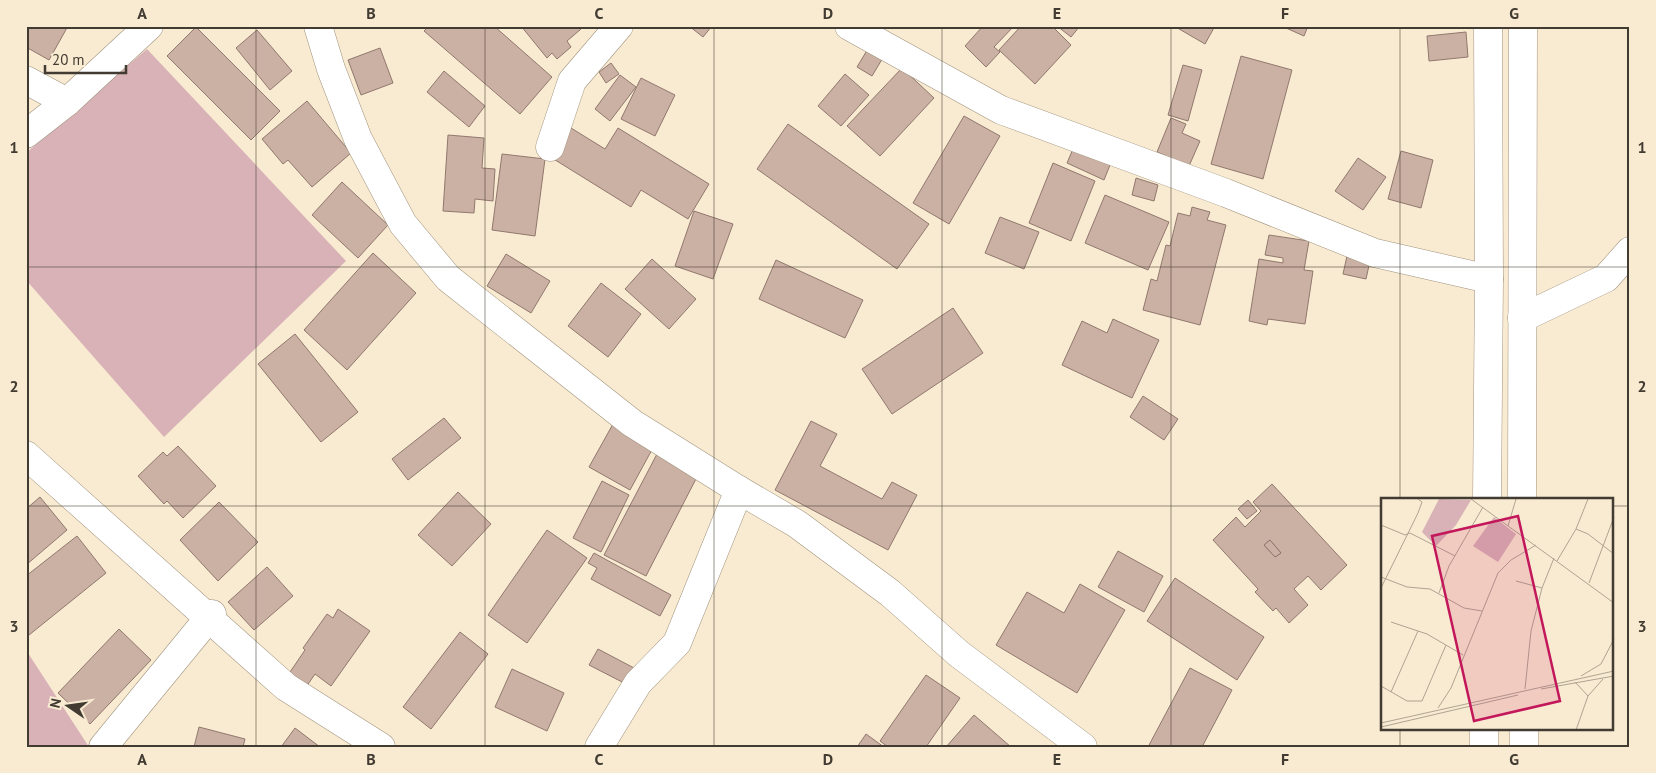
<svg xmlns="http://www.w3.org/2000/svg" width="1656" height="773" viewBox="0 0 1656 773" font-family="'PT Sans',sans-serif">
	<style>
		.green { fill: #d8b2b6 }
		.building { fill: #cbb0a4; stroke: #91786d; fill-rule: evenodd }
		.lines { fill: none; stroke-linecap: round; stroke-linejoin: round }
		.minor-casing { stroke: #a1947e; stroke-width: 29 }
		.highway-casing { stroke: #a1947e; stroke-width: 29 }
		.minor { stroke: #fff; stroke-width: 28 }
		.highway { stroke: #fff; stroke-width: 28 }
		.grid { fill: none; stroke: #413b31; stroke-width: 1; stroke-opacity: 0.55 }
		.inset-road { fill: none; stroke: #afa492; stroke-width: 1 }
		.view { fill: #c2185b; fill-opacity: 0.15; stroke: #c2185b; stroke-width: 2.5 }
		.inset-edge { fill: none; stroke: #413b31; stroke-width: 2.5 }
		.neatline { fill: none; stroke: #413b31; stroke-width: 2 }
		.grid-label { font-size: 16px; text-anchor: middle; font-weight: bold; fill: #413b31 }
	</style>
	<rect width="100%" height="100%" fill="#f9ead2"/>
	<g class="green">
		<path d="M 147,49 L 346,261 L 164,437 L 26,280 L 26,153 Z"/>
		<path d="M 26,650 L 89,747 L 26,747 Z"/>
	</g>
	<g class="building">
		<path d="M 26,26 L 68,26 L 49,60 L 26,47 Z"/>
		<path d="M 429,26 L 494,26 L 552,77 L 520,114 L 424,31 Z"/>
		<path d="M 521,26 L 579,26 L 581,29 L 567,41 L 571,47 L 557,59 L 552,53 L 547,58 Z"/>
		<path d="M 689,26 L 712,26 L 703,37 Z"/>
		<path d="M 983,26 L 1014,26 L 994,47 L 1000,52 L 986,67 L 965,46 Z"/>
		<path d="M 1021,26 L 1052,26 L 1071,45 L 1035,84 L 999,50 Z"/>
		<path d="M 1057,26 L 1080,26 L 1071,37 Z"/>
		<path d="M 1174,26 L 1215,26 L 1205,44 Z"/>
		<path d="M 1287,26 L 1308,26 L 1304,36 L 1286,28 Z"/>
		<path d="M 196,27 L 280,111 L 251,140 L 167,56 Z"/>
		<path d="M 257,30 L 292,71 L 270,90 L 236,48 Z"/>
		<path d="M 1466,32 L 1468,57 L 1429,61 L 1427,36 Z"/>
		<path d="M 869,47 L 884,56 L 872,76 L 857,67 Z"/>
		<path d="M 380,48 L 393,83 L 361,95 L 348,60 Z"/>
		<path d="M 1241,56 L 1292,70 L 1263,179 L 1211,164 Z"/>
		<path d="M 611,63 L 619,74 L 606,83 L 599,72 Z"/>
		<path d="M 1183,65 L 1202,70 L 1188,121 L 1168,115 Z"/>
		<path d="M 902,68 L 934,98 L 880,156 L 847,126 Z"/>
		<path d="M 444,71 L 485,106 L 469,127 L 427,92 Z"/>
		<path d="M 845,74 L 869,95 L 841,126 L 818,106 Z"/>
		<path d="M 620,75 L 636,87 L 610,121 L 595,109 Z"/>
		<path d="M 641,78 L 675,95 L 655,136 L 621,119 Z"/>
		<path d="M 307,101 L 351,153 L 312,187 L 288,160 L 283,164 L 262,139 Z"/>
		<path d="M 964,116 L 1000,136 L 949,224 L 913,203 Z"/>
		<path d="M 1171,118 L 1186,124 L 1182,133 L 1200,141 L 1189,166 L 1157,152 Z"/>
		<path d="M 788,124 L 929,224 L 897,269 L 757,169 Z"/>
		<path d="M 571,128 L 605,149 L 618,128 L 709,184 L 688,219 L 641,190 L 631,207 L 552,158 Z"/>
		<path d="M 448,135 L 484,138 L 482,168 L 495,169 L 493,201 L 475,199 L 474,213 L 443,211 Z"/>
		<path d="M 1073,149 L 1110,165 L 1104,180 L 1067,163 Z"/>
		<path d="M 1401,151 L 1433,160 L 1421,208 L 1388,199 Z"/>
		<path d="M 502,154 L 545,159 L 535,236 L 492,230 Z"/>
		<path d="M 1358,158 L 1386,177 L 1363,210 L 1335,191 Z"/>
		<path d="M 1053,163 L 1095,181 L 1071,241 L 1029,223 Z"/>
		<path d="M 1136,178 L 1158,185 L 1154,201 L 1132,195 Z"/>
		<path d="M 342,182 L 388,225 L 358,258 L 312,215 Z"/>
		<path d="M 1105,195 L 1169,222 L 1148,270 L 1085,243 Z"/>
		<path d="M 1192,207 L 1210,212 L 1207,220 L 1226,225 L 1200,325 L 1143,310 L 1151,279 L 1157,281 L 1166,245 L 1170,246 L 1178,213 L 1190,216 Z"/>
		<path d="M 694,211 L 733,224 L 713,279 L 675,266 Z"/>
		<path d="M 1000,217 L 1039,232 L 1024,269 L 985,253 Z"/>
		<path d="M 1269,235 L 1309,241 L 1304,270 L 1313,271 L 1305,324 L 1268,319 L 1267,325 L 1249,321 L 1259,259 L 1283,263 L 1283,258 L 1265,255 Z"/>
		<path d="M 373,253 L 416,293 L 347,370 L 304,330 Z"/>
		<path d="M 506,254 L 550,281 L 531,313 L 487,286 Z"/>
		<path d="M 1347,256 L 1370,261 L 1366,279 L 1343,274 Z"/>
		<path d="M 652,259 L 696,299 L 669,329 L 625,289 Z"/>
		<path d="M 776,260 L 863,300 L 845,338 L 759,299 Z"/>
		<path d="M 601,283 L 641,314 L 608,357 L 568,326 Z"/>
		<path d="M 953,308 L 983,353 L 892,414 L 862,369 Z"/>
		<path d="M 1113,319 L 1159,340 L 1132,398 L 1062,365 L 1082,321 L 1107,333 Z"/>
		<path d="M 295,334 L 358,412 L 321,442 L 258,364 Z"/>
		<path d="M 1143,396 L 1178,419 L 1164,440 L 1130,417 Z"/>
		<path d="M 444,418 L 461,438 L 408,480 L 392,459 Z"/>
		<path d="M 811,421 L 837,434 L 820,466 L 882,499 L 892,482 L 917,495 L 888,550 L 775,490 Z"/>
		<path d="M 613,424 L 654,446 L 630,490 L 589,467 Z"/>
		<path d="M 178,446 L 216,486 L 183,518 L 167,501 L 164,504 L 138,476 L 163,452 L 167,456 Z"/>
		<path d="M 657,454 L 698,475 L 646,576 L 604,555 Z"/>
		<path d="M 602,481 L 629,495 L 601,552 L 573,538 Z"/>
		<path d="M 1272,484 L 1347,565 L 1321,590 L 1308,576 L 1294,589 L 1308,605 L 1289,623 L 1276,608 L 1273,611 L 1255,592 L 1258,589 L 1213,540 L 1236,517 L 1245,527 L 1261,511 L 1253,502 ZM 1270,540 L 1281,553 L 1275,557 L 1264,545 Z"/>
		<path d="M 458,492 L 491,524 L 452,566 L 418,535 Z"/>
		<path d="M 40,497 L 67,530 L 26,565 L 26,509 Z"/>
		<path d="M 1248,500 L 1257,511 L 1247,519 L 1238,509 Z"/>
		<path d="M 219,502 L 258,542 L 218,581 L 180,540 Z"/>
		<path d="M 547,530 L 587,558 L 527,643 L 488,615 Z"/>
		<path d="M 77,536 L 106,573 L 29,635 L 26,633 L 26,576 Z"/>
		<path d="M 1270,540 L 1281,553 L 1275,557 L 1264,545 Z"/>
		<path d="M 1118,551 L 1163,576 L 1144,612 L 1098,587 Z"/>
		<path d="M 594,553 L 671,595 L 660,616 L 591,579 L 597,568 L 588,563 Z"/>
		<path d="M 267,567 L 293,596 L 254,630 L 228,602 Z"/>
		<path d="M 1175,578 L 1264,637 L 1237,680 L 1147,621 Z"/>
		<path d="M 1080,584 L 1125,610 L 1077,693 L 996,645 L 1027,592 L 1064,613 Z"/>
		<path d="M 338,609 L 370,631 L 331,686 L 315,674 L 306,687 L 288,675 L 305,650 L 303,648 L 327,614 L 333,618 Z"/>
		<path d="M 119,629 L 151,660 L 90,724 L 58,693 Z"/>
		<path d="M 460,632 L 488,654 L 431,729 L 403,707 Z"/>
		<path d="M 598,649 L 634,668 L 626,684 L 589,665 Z"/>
		<path d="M 1190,668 L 1232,690 L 1202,747 L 1148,747 Z"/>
		<path d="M 512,669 L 564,693 L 547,731 L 495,707 Z"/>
		<path d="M 926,675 L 960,698 L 926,747 L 888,747 L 880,741 Z"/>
		<path d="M 974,715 L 1011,747 L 946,747 Z"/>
		<path d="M 199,727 L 245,739 L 243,747 L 194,747 Z"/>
		<path d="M 295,728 L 320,747 L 281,747 Z"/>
		<path d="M 866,734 L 884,747 L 857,747 Z"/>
	</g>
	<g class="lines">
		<defs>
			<g id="minor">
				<path d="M 318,26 L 331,69 L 358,139 L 403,224 L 448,278 L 632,423 L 739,490 L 797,524 L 890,593 L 959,654 L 1083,747"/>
				<path d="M 849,26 L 1001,110 L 1226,193 L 1375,253 L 1489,279"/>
				<path d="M 26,80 L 67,102"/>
				<path d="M 26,134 L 67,102 L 149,26"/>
				<path d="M 550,147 L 572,81 L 619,26"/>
				<path d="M 1522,318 L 1606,278 L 1630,251"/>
				<path d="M 26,455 L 286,687 L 381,747"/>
				<path d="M 103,747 L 212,614"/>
				<path d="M 599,747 L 638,683 L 677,643 L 739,490"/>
			</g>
			<g id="highway">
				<path d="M 1487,499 L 1489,279 L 1488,26"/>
				<path d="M 1522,499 L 1523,26"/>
				<path d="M 1524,729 L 1524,747"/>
				<path d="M 1484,747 L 1484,729"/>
			</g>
		</defs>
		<use href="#minor" class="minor-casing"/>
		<use href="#highway" class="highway-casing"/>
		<use href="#minor" class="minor"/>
		<use href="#highway" class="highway"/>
	</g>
	<path class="grid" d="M 256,26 L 256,747M 485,26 L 485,747M 714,26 L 714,747M 942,26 L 942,747M 1171,26 L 1171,747M 1400,26 L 1400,499M 26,267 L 1630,267M 26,506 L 1382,506M 1612,506 L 1630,506M 1400,729 L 1400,747"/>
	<g transform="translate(1381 498)">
		<rect width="232" height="232" fill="#f9ead2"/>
		<path d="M 58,1 L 90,2 L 75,27 L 55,48 L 41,34 ZM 113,19 L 135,36 L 117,64 L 92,48 Z" fill="#d8b2b6"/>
		<path class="inset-road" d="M 90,1 L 233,105M 0,27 L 24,37 L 29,35 L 74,58M 127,28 L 135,1M 195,31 L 207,36 L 233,56M 176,63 L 195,31 L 207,1M 0,79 L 26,89 L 49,91 L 83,110 L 101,113M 135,83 L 161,90M 208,85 L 233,19M 0,90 L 37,15 L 41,4 L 37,1M 58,95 L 68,68 L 102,9M 10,124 L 46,136 L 82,157M 200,178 L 220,166 L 233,141M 194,184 L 207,198M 0,188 L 26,203 L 41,203 L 65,147M 144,191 L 150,133 L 161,90 L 173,60M 160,191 L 233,178M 10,194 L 37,133M 57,210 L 70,190 L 117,75 L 130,62 L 155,47M 0,225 L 233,173M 0,229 L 137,197M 195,232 L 207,198 L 222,181"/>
		<path class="view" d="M 137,18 L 179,203 L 93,223 L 51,38 Z"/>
		<rect width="232" height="232" class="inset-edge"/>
	</g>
	<rect width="1656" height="773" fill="none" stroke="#f9ead2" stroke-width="55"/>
	<g transform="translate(68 706) rotate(283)" stroke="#f9ead2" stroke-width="4" paint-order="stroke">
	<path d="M0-4L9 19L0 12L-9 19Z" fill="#413b31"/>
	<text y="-8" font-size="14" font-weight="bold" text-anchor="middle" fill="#413b31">N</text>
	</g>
	<path d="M45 65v8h81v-8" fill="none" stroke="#413b31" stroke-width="2.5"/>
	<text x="52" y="65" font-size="15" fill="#413b31" stroke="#f9ead2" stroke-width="4" paint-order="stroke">20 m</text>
	<rect x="28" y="28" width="1600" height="718" class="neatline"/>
	<g class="grid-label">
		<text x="142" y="19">A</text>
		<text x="371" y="19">B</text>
		<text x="599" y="19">C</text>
		<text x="828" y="19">D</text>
		<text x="1057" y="19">E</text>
		<text x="1285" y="19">F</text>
		<text x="1514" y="19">G</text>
		<text x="14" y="153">1</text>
		<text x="1642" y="153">1</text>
		<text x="14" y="392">2</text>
		<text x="1642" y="392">2</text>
		<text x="14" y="632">3</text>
		<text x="1642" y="632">3</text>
		<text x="142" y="765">A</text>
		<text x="371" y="765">B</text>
		<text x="599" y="765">C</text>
		<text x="828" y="765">D</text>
		<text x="1057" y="765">E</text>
		<text x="1285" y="765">F</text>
		<text x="1514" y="765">G</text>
	</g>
</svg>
